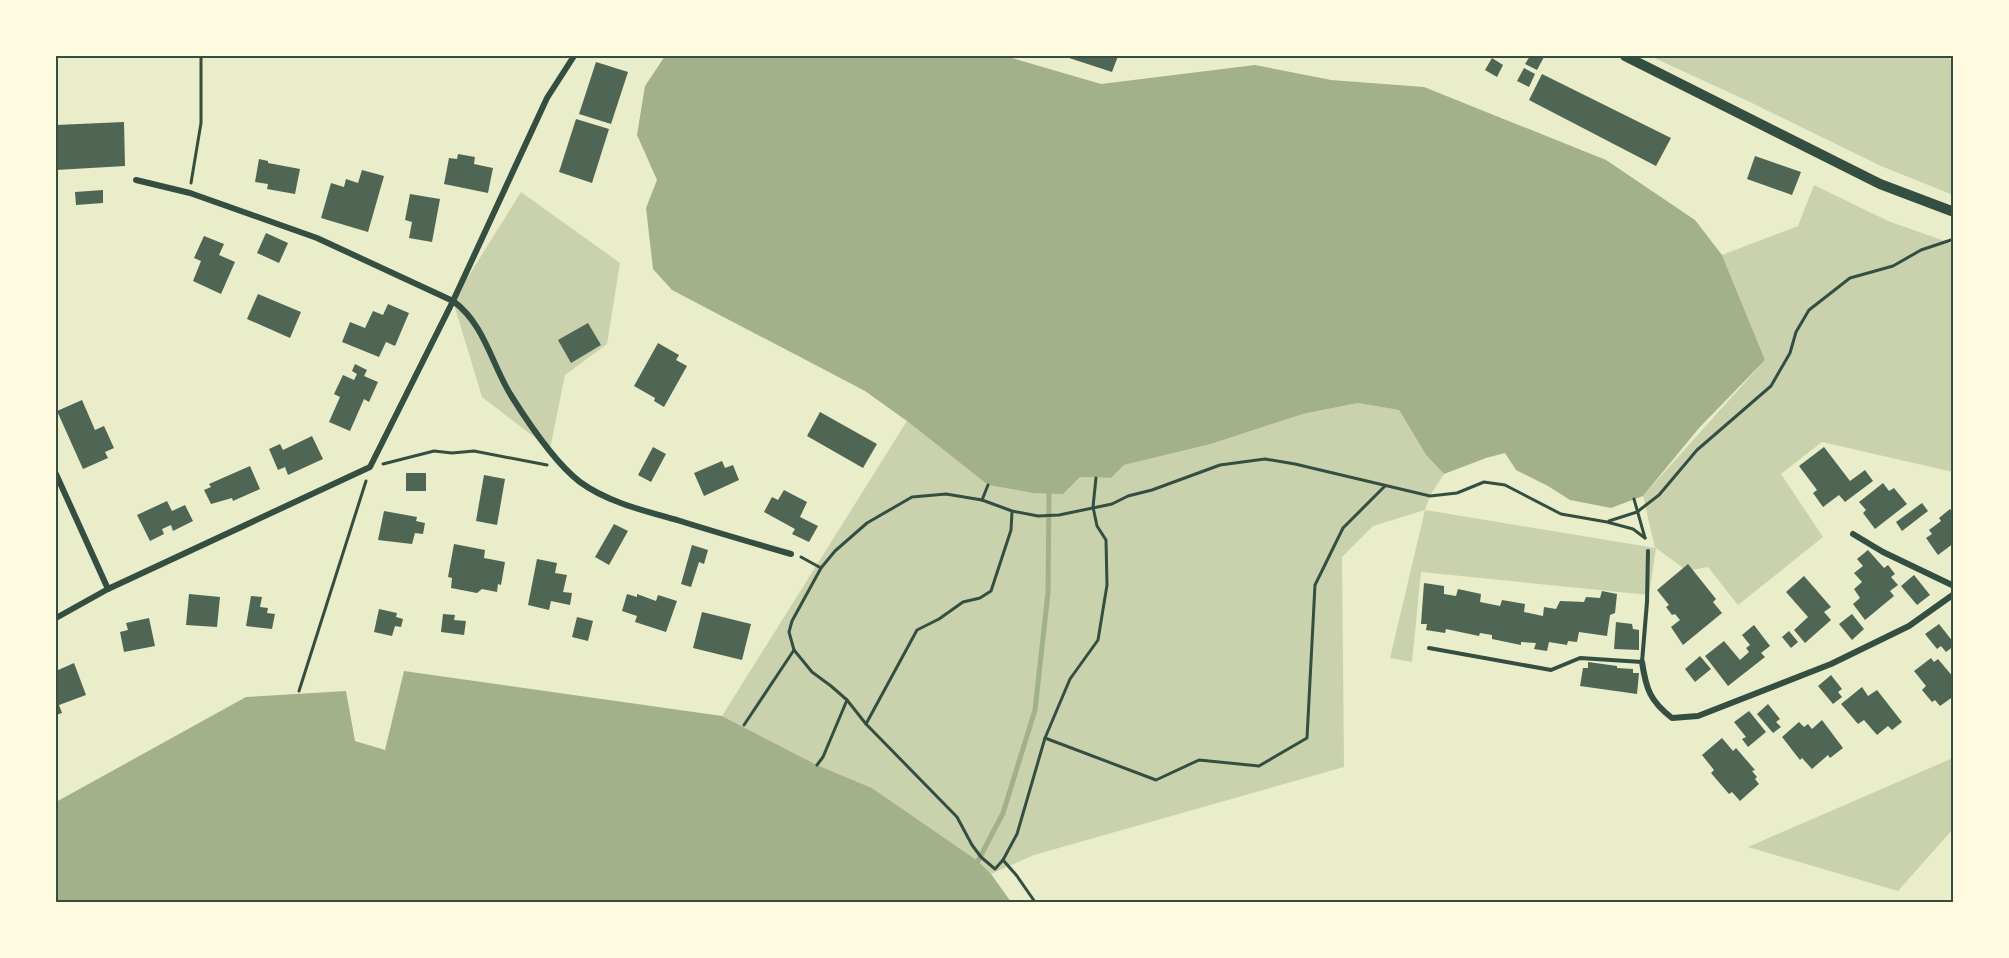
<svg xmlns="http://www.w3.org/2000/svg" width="2009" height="958" viewBox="0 0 2009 958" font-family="Roboto,sans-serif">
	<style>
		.green { fill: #cad2ad }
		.water { fill: #a3b18a }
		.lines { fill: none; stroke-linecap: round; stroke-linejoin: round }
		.stream { stroke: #a3b18a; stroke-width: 5 }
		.building { fill: #4f6655 }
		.path { stroke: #344e41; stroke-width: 3 }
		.service { stroke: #344e41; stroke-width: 4 }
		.minor { stroke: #344e41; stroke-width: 6 }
		.secondary { stroke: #344e41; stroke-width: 10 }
		.neatline { fill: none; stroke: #344e41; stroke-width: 2 }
	</style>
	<rect width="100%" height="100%" fill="#e9edc9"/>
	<g class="green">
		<path d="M 1650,56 L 1890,56 L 1894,58 L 1895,56 L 1948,56 L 1954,65 L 1953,195 L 1881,166 L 1752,103 Z"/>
		<path d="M 1814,185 L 1888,221 L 1953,244 L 1953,472 L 1822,442 L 1781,474 L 1823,537 L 1738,605 L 1708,567 L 1687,571 L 1656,548 L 1649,595 L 1421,572 L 1412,662 L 1390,658 L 1425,510 L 1373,526 L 1342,557 L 1344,767 L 1034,855 L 991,874 L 978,861 L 872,788 L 817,765 L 722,716 L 907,421 L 988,485 L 1033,493 L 1080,477 L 1111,478 L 1124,465 L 1211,444 L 1303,414 L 1358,403 L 1399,410 L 1426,455 L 1444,474 L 1430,496 L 1425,510 L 1655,548 L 1643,496 L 1765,360 L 1722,255 L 1798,226 Z"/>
		<path d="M 521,192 L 620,263 L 607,344 L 565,375 L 550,449 L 482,397 L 453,301 Z"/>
		<path d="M 1953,758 L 1953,829 L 1898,891 L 1748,847 Z"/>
	</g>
	<g class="water">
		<path d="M 665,56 L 1005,56 L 1101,84 L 1255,65 L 1331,80 L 1424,87 L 1606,160 L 1695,220 L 1722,255 L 1765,360 L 1699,428 L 1643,496 L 1611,508 L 1570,500 L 1548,486 L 1516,470 L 1505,453 L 1486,458 L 1444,474 L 1426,455 L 1399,410 L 1358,403 L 1303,414 L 1211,444 L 1124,465 L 1111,478 L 1080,477 L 1063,494 L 1033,493 L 988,485 L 907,421 L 865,391 L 672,290 L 653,269 L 646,208 L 657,180 L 637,135 L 645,86 Z"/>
		<path d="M 404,671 L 722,716 L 817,765 L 872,788 L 978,861 L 991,874 L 1011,902 L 56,902 L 56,802 L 246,697 L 346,691 L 355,741 L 385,750 Z"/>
	</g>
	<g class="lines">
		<path class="stream" d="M 978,861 L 1003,813 L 1035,710 L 1048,593 L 1049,494"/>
	</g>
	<g class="building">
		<path d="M 1063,56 L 1118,56 L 1112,72 Z"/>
		<path d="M 1530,56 L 1544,57 L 1537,70 L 1525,64 Z"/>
		<path d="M 1492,58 L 1503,65 L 1497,77 L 1485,70 Z"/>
		<path d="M 596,62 L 628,72 L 611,124 L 579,114 Z"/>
		<path d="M 1524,68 L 1535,74 L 1529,87 L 1517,81 Z"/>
		<path d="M 1542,74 L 1671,138 L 1656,166 L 1529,100 Z"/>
		<path d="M 576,119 L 609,129 L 592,183 L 559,172 Z"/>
		<path d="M 124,122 L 125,166 L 56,170 L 56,125 Z"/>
		<path d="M 458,154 L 475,157 L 474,164 L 493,168 L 488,193 L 444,184 L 449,158 L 457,159 Z"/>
		<path d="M 1755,156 L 1801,172 L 1792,195 L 1747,179 Z"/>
		<path d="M 259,159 L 268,161 L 268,163 L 300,169 L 295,194 L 267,189 L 268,184 L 255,182 Z"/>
		<path d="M 362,170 L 384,176 L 368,232 L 321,218 L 331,183 L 344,187 L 346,179 L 358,183 Z"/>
		<path d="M 103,190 L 103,203 L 76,205 L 75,192 Z"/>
		<path d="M 410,194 L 440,199 L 432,242 L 409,238 L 412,222 L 405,220 Z"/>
		<path d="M 266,233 L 288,243 L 279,263 L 257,253 Z"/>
		<path d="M 204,236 L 224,244 L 219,255 L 235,262 L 221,294 L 193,281 L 201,261 L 194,258 Z"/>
		<path d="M 258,294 L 301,312 L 290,338 L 247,319 Z"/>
		<path d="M 388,304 L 409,313 L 395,346 L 386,342 L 379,357 L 342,342 L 350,322 L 365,328 L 373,311 L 383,315 Z"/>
		<path d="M 588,323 L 601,345 L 571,363 L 558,340 Z"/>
		<path d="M 658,343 L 679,355 L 676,360 L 687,366 L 664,407 L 654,401 L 655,398 L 634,386 Z"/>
		<path d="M 355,364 L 367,370 L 364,376 L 378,382 L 369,402 L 364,399 L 350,431 L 329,422 L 340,397 L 334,394 L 343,375 L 354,380 L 357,374 L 352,371 Z"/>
		<path d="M 82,400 L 95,430 L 104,426 L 114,448 L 105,452 L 108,458 L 83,469 L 57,411 Z"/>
		<path d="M 820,412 L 877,444 L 863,468 L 807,436 Z"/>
		<path d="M 312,436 L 323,459 L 288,475 L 285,467 L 278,470 L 269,449 L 280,444 L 283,450 Z"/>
		<path d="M 653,447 L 666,454 L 651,482 L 638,475 Z"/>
		<path d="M 1824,447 L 1850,481 L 1865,470 L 1873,481 L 1845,502 L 1839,495 L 1823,507 L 1813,493 L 1817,490 L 1799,466 Z"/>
		<path d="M 722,461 L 725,468 L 733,465 L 739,480 L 704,496 L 694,473 Z"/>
		<path d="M 250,466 L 260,489 L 233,501 L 232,498 L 211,504 L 204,490 L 211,487 L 209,484 Z"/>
		<rect x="406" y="473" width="20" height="18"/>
		<path d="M 484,475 L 505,479 L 497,525 L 476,521 Z"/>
		<path d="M 1883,483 L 1889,491 L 1894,488 L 1907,504 L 1875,529 L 1863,513 L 1866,510 L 1859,502 Z"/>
		<path d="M 784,490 L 807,502 L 800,517 L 818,526 L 809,542 L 792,534 L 795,529 L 764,512 L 772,497 L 778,500 Z"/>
		<path d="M 167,501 L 172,511 L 185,505 L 193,521 L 173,531 L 171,525 L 162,529 L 164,534 L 150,541 L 137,515 Z"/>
		<path d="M 1922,503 L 1928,511 L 1902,531 L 1896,522 Z"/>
		<path d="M 1950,509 L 1954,514 L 1954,543 L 1938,555 L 1926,538 L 1932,534 L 1929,530 L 1941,521 L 1939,518 Z"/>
		<path d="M 384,511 L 417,517 L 416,521 L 425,523 L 423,534 L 415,533 L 412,544 L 378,540 Z"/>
		<path d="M 614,524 L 628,531 L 609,565 L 595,557 Z"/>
		<path d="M 454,544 L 485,550 L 484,558 L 505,562 L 501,585 L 498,584 L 497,592 L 482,589 L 477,593 L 451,588 L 452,578 L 448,577 Z"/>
		<path d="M 692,545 L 708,550 L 704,564 L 699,562 L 691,587 L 681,584 Z"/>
		<path d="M 1868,550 L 1884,568 L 1888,565 L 1895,574 L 1891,577 L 1898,585 L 1890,591 L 1894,596 L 1865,620 L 1853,604 L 1860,598 L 1854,589 L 1862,582 L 1854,573 L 1863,566 L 1857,559 Z"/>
		<path d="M 537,559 L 557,563 L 555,573 L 567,575 L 563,592 L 572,593 L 570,605 L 551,601 L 549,610 L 528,605 Z"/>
		<path d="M 1688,564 L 1716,599 L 1713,602 L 1722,613 L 1683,645 L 1671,627 L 1680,620 L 1675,614 L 1672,615 L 1666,607 L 1669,605 L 1657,590 Z"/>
		<path d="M 1914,575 L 1930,595 L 1917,605 L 1901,586 Z"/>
		<path d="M 1804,576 L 1831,607 L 1824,612 L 1831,620 L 1805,643 L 1794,630 L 1808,617 L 1786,592 Z"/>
		<path d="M 1424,583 L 1444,586 L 1444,594 L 1456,596 L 1458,589 L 1481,594 L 1480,602 L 1500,606 L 1502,600 L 1525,604 L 1524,612 L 1543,616 L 1544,607 L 1556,609 L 1560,601 L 1584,602 L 1586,597 L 1600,598 L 1602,591 L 1617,594 L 1615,613 L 1610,615 L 1607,636 L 1579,632 L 1577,642 L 1568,641 L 1567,645 L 1549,642 L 1547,651 L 1534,649 L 1536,643 L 1521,642 L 1521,645 L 1492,639 L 1492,635 L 1480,633 L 1479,636 L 1446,629 L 1445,633 L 1426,630 L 1427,624 L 1421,624 Z"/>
		<path d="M 189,594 L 220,597 L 217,627 L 186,625 Z"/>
		<path d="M 627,594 L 637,597 L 637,594 L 656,601 L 658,595 L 677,601 L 666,632 L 635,622 L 637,616 L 622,611 Z"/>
		<path d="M 251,596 L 262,597 L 260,607 L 268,608 L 267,613 L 275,614 L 272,629 L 246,626 Z"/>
		<path d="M 379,609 L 397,613 L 396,617 L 403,619 L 401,627 L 395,626 L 392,636 L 374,632 Z"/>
		<path d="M 702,612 L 751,624 L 742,660 L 693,648 Z"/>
		<path d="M 443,614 L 455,615 L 454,620 L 466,621 L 464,635 L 441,632 Z"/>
		<path d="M 1852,614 L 1864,629 L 1852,640 L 1839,624 Z"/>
		<path d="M 577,617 L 593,621 L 588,641 L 572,637 Z"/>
		<path d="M 149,618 L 155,646 L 124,652 L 120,632 L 128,630 L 126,623 Z"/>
		<path d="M 1616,622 L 1632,624 L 1633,629 L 1639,630 L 1639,650 L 1614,649 Z"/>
		<path d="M 1939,624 L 1954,643 L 1954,646 L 1946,652 L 1941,646 L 1937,649 L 1925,634 Z"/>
		<path d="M 1754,625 L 1770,646 L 1761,653 L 1765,657 L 1728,686 L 1705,656 L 1724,641 L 1740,660 L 1749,652 L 1746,648 L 1750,645 L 1742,635 Z"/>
		<path d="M 1789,631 L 1798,642 L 1791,648 L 1782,637 Z"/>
		<path d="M 1700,656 L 1711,669 L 1695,682 L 1685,669 Z"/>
		<path d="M 1931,658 L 1934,662 L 1938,659 L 1954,678 L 1954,696 L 1940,706 L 1935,700 L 1932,702 L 1922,690 L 1926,686 L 1914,671 Z"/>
		<path d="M 1588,662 L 1617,666 L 1617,668 L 1633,669 L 1633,673 L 1639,673 L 1637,694 L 1580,686 L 1583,668 L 1588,668 Z"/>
		<path d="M 74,663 L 86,695 L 59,705 L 62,713 L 56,715 L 56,671 Z"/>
		<path d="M 1831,675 L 1842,689 L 1838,692 L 1842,697 L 1833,704 L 1818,686 Z"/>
		<path d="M 1862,687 L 1868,696 L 1877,690 L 1902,722 L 1892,730 L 1888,726 L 1877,735 L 1864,720 L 1858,724 L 1841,704 Z"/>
		<path d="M 1768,704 L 1780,719 L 1776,722 L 1781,727 L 1773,733 L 1757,714 Z"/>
		<path d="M 1749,711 L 1766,732 L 1748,747 L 1742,739 L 1746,737 L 1734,722 Z"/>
		<path d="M 1822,720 L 1843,748 L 1830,758 L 1828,755 L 1812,769 L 1802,758 L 1800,760 L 1782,737 L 1799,722 L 1804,727 L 1808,724 L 1812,729 Z"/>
		<path d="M 1722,738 L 1733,751 L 1736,748 L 1755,770 L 1752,771 L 1757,777 L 1755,779 L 1759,784 L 1740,801 L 1732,792 L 1729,794 L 1711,773 L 1714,770 L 1702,755 Z"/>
	</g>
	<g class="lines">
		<g class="path">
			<path d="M 191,183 L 201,123 L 201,56"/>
			<path d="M 383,464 L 434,451 L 452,453 L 474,451 L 547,465"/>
			<path d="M 1096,478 L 1093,507 L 1097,526 L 1106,540 L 1107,585 L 1098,640 L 1070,679 L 1045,738 L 1017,834 L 1003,860 L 995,869 L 981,857 L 972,845 L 957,817 L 866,724 L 847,700 L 831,686 L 812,672 L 794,650 L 789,632 L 792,621 L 821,568 L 835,551 L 867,523 L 912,497 L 946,494 L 982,500 L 1012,511 L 1038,516 L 1059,515 L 1112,504 L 1128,496 L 1152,490 L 1220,465 L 1265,459 L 1295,464 L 1430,496 L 1457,493 L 1484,482 L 1505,485 L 1561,514 L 1607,522 L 1633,529 L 1645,538"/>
			<path d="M 1634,499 L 1645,538"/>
			<path d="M 982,500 L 988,485"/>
			<path d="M 1609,521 L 1637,512 L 1659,495 L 1697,450 L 1771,386 L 1790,353 L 1796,332 L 1809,310 L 1850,278 L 1893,266 L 1921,250 L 1954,239"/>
			<path d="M 801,557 L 821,568"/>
			<path d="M 299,691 L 366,481"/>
			<path d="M 866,724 L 917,630 L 939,619 L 963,602 L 980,598 L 991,591 L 1011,530 L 1012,512"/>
			<path d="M 744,725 L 794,650"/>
			<path d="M 1045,738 L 1156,780 L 1199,760 L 1259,766 L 1307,738 L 1315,585 L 1343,528 L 1385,486"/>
			<path d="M 817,765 L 823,757 L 847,700"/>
			<path d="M 1003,860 L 1017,876 L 1035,902"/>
		</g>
		<path class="service" d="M 1429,648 L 1551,670 L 1580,658 L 1642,662 L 1647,602 L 1648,551"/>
		<g class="minor">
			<path d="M 136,180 L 190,193 L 317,238 L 453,301 C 485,324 492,366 512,397 C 529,424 555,463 580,482 C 607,502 645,511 677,520 C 715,532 753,543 791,554"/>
			<path d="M 56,474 L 108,589"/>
			<path d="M 1853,534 L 1883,552 L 1954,586"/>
			<path d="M 56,618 L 108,589 L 370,467 L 453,301 L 547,98 L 574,56"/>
			<path d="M 1642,662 C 1646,689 1650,701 1672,718 L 1698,716 L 1831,664 L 1909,626 L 1954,594"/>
		</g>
		<path class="secondary" d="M 1625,56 L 1880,184 L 1954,212"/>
	</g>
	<rect width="2009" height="958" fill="none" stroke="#fefae0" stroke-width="114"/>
	<rect x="57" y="57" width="1895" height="844" class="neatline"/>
</svg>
